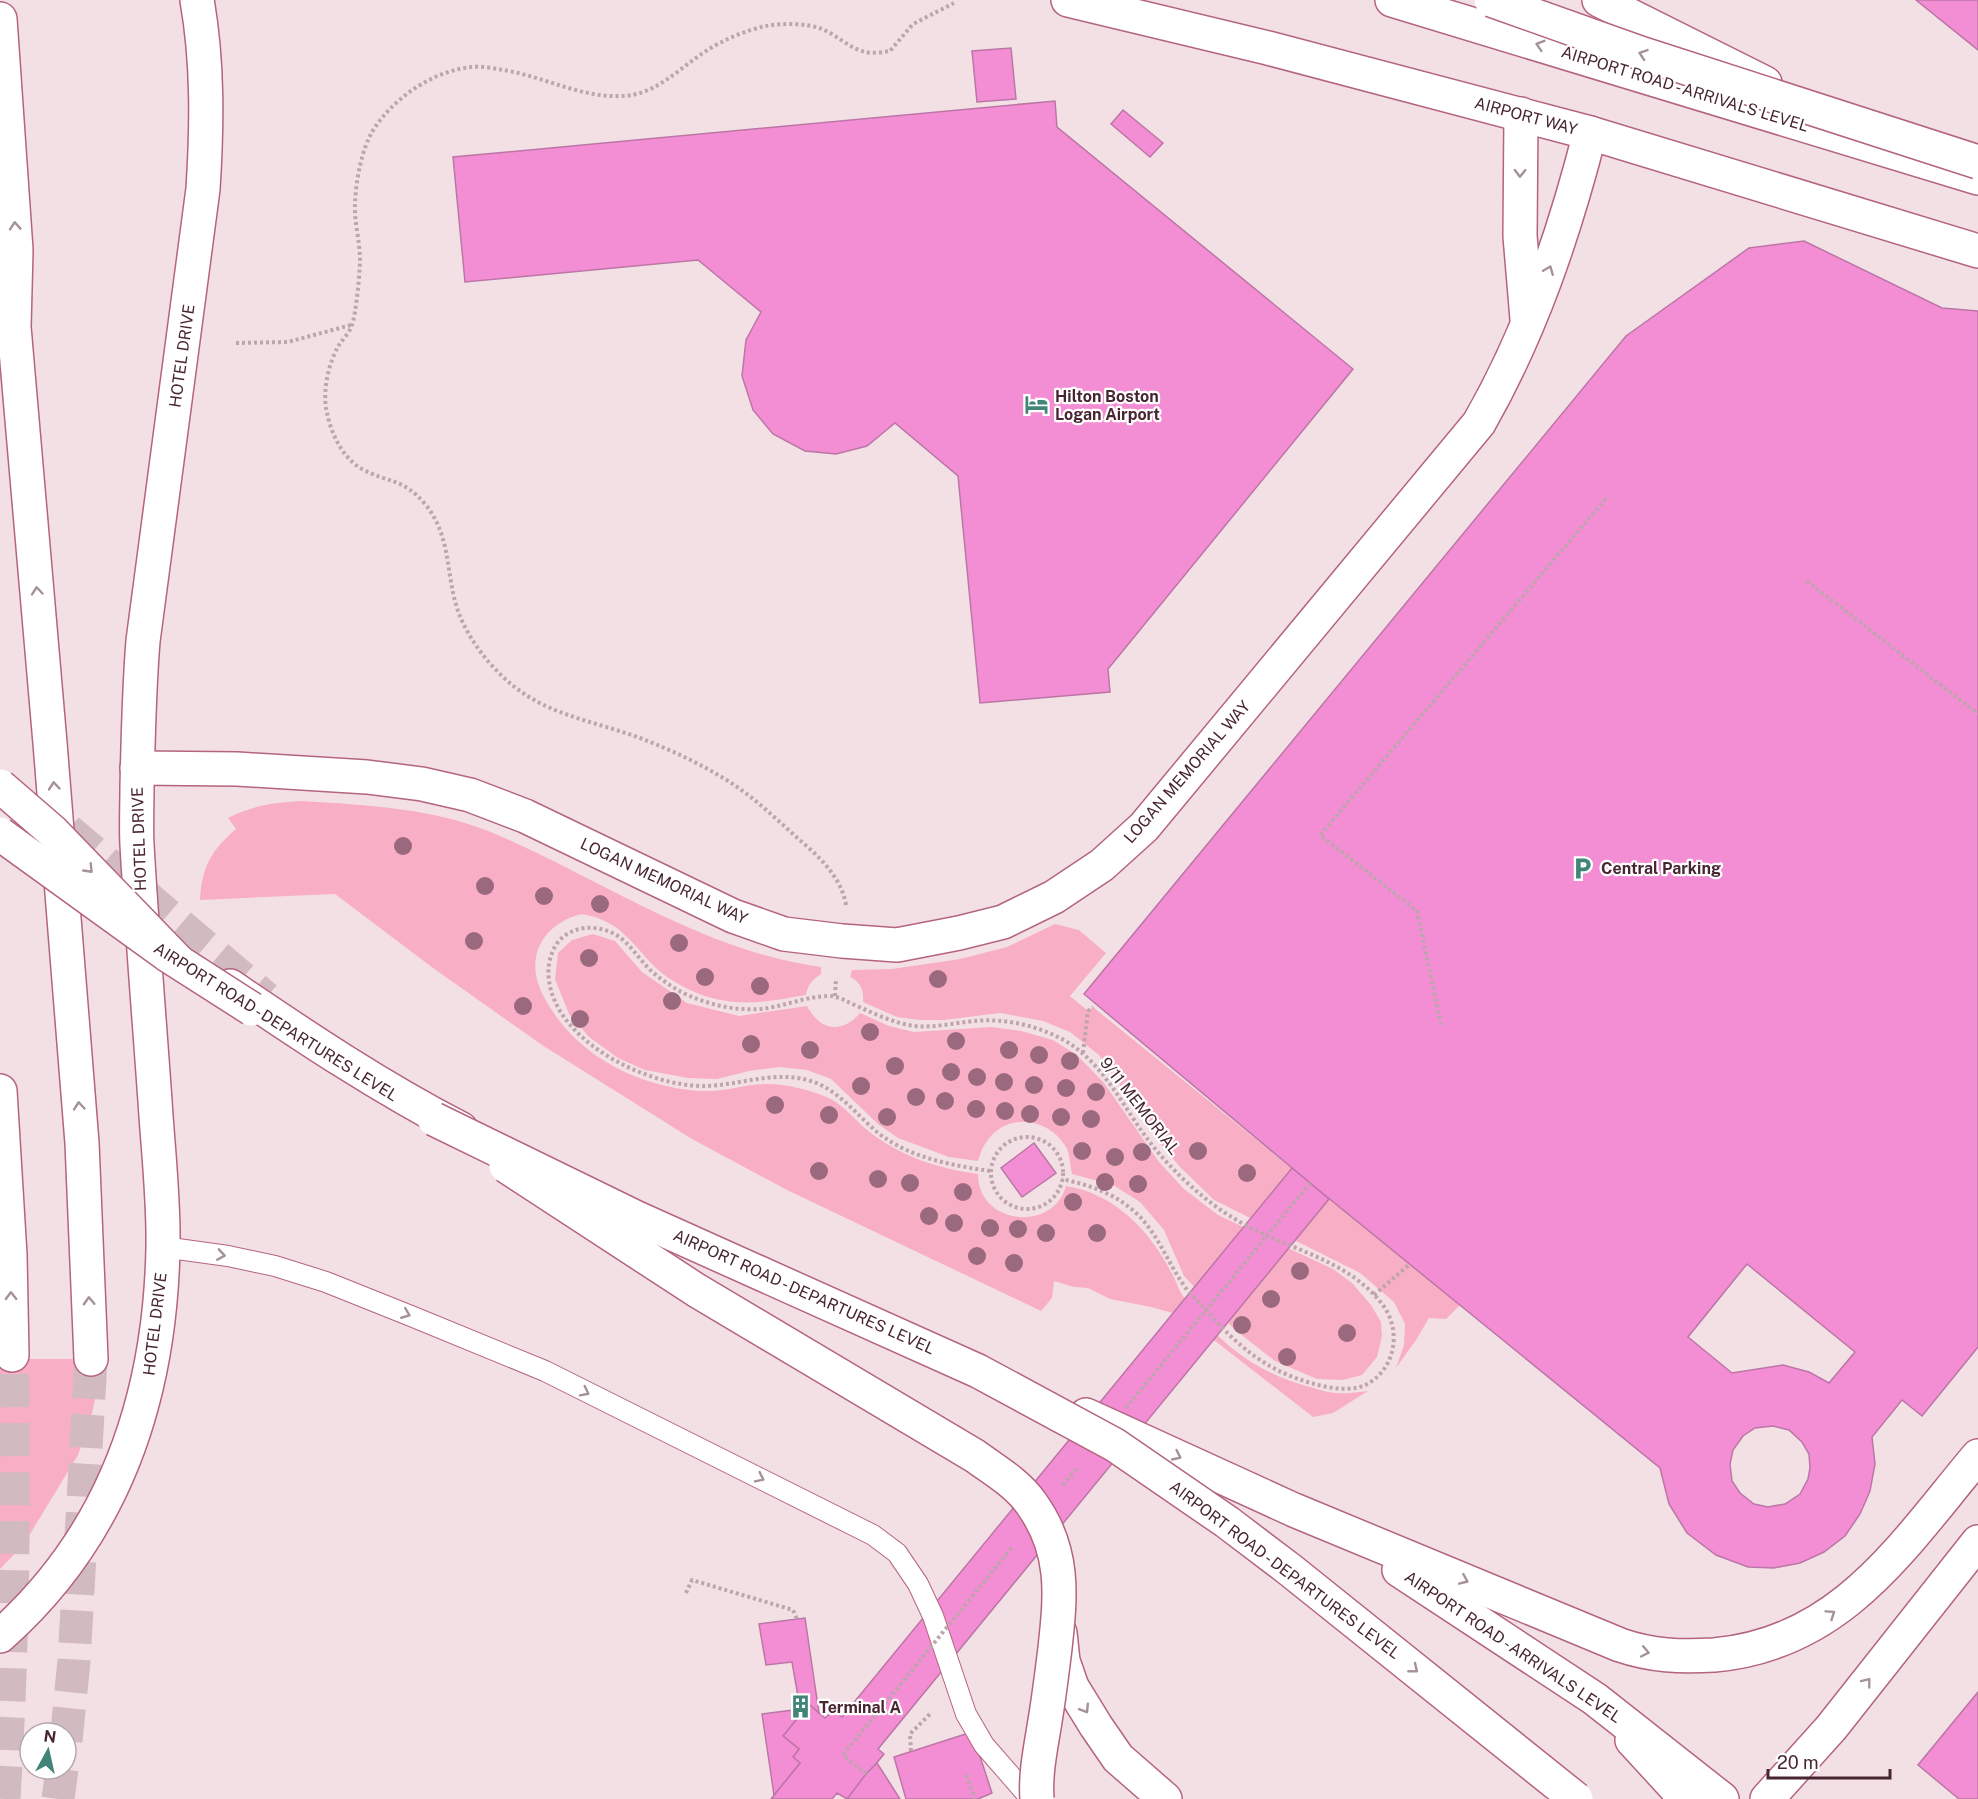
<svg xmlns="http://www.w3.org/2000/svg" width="1978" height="1799" viewBox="0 0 1978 1799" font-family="'Public Sans',sans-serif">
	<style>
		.green { fill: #f8afc5 }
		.building { fill: #f38ed4; stroke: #bc76a6; stroke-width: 1.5; fill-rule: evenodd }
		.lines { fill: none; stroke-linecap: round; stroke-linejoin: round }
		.highway-tunnel { stroke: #d1bbc1; stroke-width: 33; stroke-dasharray: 33 16; stroke-linecap: butt }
		.lane-casing { stroke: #b4647e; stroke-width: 22 }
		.street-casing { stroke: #b4647e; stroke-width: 36 }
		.secondary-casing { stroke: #b4647e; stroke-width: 36 }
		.primary-casing { stroke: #b4647e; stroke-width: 36 }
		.highway-casing { stroke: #b4647e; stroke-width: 36 }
		.path { stroke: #bda5ac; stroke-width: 4; stroke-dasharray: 3 3; stroke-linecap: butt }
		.lane { stroke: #fff; stroke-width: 20 }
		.street { stroke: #fff; stroke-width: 33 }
		.secondary { stroke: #fff; stroke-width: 33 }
		.primary { stroke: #fff; stroke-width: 33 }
		.highway { stroke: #fff; stroke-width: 33 }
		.secondary-bridge-casing { stroke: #b4647e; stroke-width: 36; stroke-linecap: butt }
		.primary-bridge-casing { stroke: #b4647e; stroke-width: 36; stroke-linecap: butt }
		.highway-bridge-casing { stroke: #b4647e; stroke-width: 36; stroke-linecap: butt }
		.path-bridge { stroke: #bda5ac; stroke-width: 4; stroke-dasharray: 3 3; stroke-linecap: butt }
		.secondary-bridge { stroke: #fff; stroke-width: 33 }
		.primary-bridge { stroke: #fff; stroke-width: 33 }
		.highway-bridge { stroke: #fff; stroke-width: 33 }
		.tree { fill: #9a697e }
		.oneway { stroke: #a49298 }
		.labels { text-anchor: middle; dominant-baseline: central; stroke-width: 4.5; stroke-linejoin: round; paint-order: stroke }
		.street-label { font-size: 16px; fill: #482631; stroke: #fff }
		.poi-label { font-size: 16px; font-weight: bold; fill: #482631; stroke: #fff; text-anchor: start }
	</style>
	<rect width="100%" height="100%" fill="#f3e0e5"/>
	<g class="green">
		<path d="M 301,801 C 368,805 436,808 498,835 C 604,881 704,951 821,967 L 821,974 C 812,980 808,984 806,995 C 766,1002 739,1008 699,994 C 689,990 676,983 667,977 C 638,956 629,926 591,916 C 586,915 582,914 578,915 C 557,921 540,936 536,957 C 532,981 545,1001 558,1019 C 591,1064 653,1091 708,1091 C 728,1091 747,1084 767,1084 C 787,1084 806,1089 824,1096 C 840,1101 853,1118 866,1129 C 899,1156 936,1168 978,1174 C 978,1225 1053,1233 1066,1186 C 1114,1193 1150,1231 1171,1272 C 1176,1280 1178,1289 1183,1296 C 1215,1340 1257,1374 1310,1387 C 1318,1389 1328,1393 1337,1393 C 1347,1394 1358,1392 1368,1391 L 1333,1413 L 1313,1417 L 1183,1316 L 1151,1307 L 1110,1299 L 1088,1288 L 1074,1287 L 1054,1281 L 1052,1298 L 1041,1311 L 787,1190 L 692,1139 L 542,1045 L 433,968 L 335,894 L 200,900 C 202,866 211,851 236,829 L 228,818 C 254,805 273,803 301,801 Z"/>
		<path d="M 1055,924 L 1079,930 L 1106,953 L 1070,996 L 1088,1011 L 1093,1007 L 1460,1305 L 1446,1319 L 1429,1318 L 1416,1340 L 1396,1368 L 1404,1345 L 1405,1324 L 1394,1302 L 1360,1273 L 1214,1200 L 1180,1167 L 1160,1143 L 1099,1055 L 1070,1032 L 1043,1021 L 1000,1013 L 944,1020 L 920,1020 L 897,1017 L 863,1002 C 864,991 861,982 850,977 L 852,970 L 892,969 L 960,959 L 1007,947 Z"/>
		<path d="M 593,934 L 615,941 L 642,972 L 687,1003 L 739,1016 L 807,1006 C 820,1030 841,1035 860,1013 L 889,1026 L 914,1032 L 992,1027 L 1021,1031 L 1053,1040 L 1077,1055 L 1104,1083 L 1159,1162 L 1184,1189 L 1218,1215 L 1333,1269 L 1352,1283 L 1371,1305 L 1381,1322 L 1382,1336 L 1377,1357 L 1362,1375 L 1343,1380 L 1317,1379 L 1275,1361 L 1234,1329 L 1184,1276 L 1164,1230 L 1140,1202 L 1113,1185 L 1072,1174 C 1070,1166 1070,1154 1066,1147 C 1047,1116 1005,1112 985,1144 C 982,1148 980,1155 978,1161 L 949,1157 L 898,1138 L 878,1124 L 831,1079 L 807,1070 L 780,1067 L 749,1071 L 717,1079 L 688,1078 L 645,1070 L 618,1058 L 589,1037 L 569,1014 L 555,979 L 558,953 L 572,940 Z"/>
		<path d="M 0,1359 L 104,1359 L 92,1413 L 78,1455 L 24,1544 L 0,1569 Z"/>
	</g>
	<g class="building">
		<path d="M 1916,0 L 1978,0 L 1978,50 Z"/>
		<path d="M 1011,48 L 1016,99 L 977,102 L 972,51 Z"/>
		<path d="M 1055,101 L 1057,127 L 1353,369 L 1108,669 L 1110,692 L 980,703 L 958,476 L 895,423 L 867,446 L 836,454 L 805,451 L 773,434 L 753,410 L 742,376 L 746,340 L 761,312 L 698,260 L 465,282 L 453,157 Z"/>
		<path d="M 1123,110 L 1163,143 L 1150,157 L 1111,124 Z"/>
		<path d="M 1804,241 L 1942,308 L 1978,311 L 1978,1347 L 1922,1416 L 1902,1400 L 1872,1437 L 1875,1464 L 1870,1491 L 1860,1514 L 1845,1536 L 1824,1552 L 1800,1563 L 1774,1568 L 1748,1567 L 1716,1555 L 1687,1533 L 1669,1504 L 1660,1468 L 1310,1183 L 1084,994 L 1626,336 L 1749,248 ZM 1747,1264 L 1855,1352 L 1829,1383 L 1809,1372 L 1783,1365 L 1732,1373 L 1688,1337 ZM 1773,1426 L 1789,1430 L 1802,1442 L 1809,1454 L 1810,1468 L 1808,1479 L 1800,1494 L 1785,1504 L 1768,1507 L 1754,1504 L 1740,1493 L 1732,1481 L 1730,1464 L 1733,1450 L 1743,1436 L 1755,1428 Z"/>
		<path d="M 1034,1143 L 1056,1173 L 1022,1197 L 1001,1168 Z"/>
		<path d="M 1292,1168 L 1329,1199 L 878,1749 L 884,1754 L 847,1799 L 837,1793 L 832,1799 L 771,1799 L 800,1763 L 793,1757 L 799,1749 L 783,1736 L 809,1704 L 825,1718 L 833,1711 L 842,1717 Z"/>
		<path d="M 805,1618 L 819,1713 L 809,1704 L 783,1736 L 799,1749 L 793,1757 L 800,1763 L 774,1795 L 762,1714 L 793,1710 L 799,1702 L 792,1662 L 766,1665 L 759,1624 Z"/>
		<path d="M 1978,1692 L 1978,1799 L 1959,1799 L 1918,1765 Z"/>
		<path d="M 972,1732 L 992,1793 L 978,1799 L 906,1799 L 894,1757 Z"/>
		<path d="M 877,1763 L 900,1799 L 847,1799 L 866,1774 Z"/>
	</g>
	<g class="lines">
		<g class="highway-tunnel">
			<path d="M 68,830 L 266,998"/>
			<path d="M 66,1741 L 74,1661 L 91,1359"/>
			<path d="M 4,1799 C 13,1651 15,1503 12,1355"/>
			<path d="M 58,1799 L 62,1769"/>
		</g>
		<defs>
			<path id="lane" d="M 163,1247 L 228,1256 L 275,1266 L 326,1282 L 411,1316 L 545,1371 L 873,1535 L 897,1553 L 918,1584 L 933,1616 L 966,1714 L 984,1745 L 1031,1799"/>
			<g id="street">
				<path d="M 1521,114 L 1520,236 L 1527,319"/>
				<path d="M 137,768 L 237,769 L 367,777 L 422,784 L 470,795 L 525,816 L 733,916 L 784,934 L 842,941 L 897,945 L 959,933 L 1003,922 L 1054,897 L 1102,865 L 1144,827 L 1479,423 C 1531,332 1564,234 1590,133"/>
			</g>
			<g id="secondary">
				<path d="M 1068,0 L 1268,48 L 1590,133 L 1978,251"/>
				<path d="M 0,1636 C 115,1534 160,1398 163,1248 C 164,1199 158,1150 155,1101 C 149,1016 142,931 137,845 C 136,826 137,807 137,788 C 138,739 139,690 143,641 L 203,189 C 207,126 208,62 197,0"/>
				<path d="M 1632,1740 L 1686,1799"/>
				<path d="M 1767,1799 L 1831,1728 L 1978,1542"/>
			</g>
			<g id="primary">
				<path d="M 1392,0 L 1978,178"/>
				<path d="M 230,986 C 305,1037 380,1087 461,1129"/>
				<path d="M 1086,1415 L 1294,1510 L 1620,1645 C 1652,1656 1681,1657 1714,1655 C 1842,1644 1903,1545 1978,1456"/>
				<path d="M 1399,1570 L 1595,1699 L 1722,1799"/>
				<path d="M 1060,1633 L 1063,1661 L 1072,1687 L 1096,1726 L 1118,1758 L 1165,1799"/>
			</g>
			<g id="highway">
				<path d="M 1599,0 L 1765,83"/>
				<path d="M 0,19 L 16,250 L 14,327 L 50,743 L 82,1143 L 91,1359"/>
				<path d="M 0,1091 L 10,1255 L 12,1355"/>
			</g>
		</defs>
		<use href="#lane" class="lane-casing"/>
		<use href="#street" class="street-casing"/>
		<use href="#secondary" class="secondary-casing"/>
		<use href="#primary" class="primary-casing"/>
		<use href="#highway" class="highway-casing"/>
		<g class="path">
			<path d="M 236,343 L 288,342 L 351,325"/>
			<path d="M 1807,581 L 1978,714"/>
			<path d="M 846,905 C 841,875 816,854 794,835 C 772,815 750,794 725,779 C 697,762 667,748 637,737 C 599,723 556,716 523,693 C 496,675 469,642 458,611 C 445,573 452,537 425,504 C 403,478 388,483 362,469 C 341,457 330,431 326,408 C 323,388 329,362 339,345 C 343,339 350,332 352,325 C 356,314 360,272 360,260 C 360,241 354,222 355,203 C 356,181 361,152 372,132 C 392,99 432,71 471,67 C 481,66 493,68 503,70 C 543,76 580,98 622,96 C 656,95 678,69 706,51 C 723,40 746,30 766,26 C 783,23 806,23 822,29 C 837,35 850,49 866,52 C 873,54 883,52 890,51 L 913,24 L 954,3"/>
			<path d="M 835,996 L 836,978"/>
			<path d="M 1441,1025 L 1417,911 L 1320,835 L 1608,496"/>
			<path d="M 1083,1053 L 1088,1011 L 1093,1007"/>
			<circle cx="1027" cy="1173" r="36"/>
			<path d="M 990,1171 C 951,1165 909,1158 877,1132 C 857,1115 840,1092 814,1082 C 777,1069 742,1085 705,1086 C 649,1087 556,1042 549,980 C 547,967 550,953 558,942 C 574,923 603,924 622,939 C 635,950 643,965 656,975 C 672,988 690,998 710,1003 C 725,1008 743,1010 760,1009 C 783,1007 806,996 829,996 C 839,996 847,1002 857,1006 C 875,1014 894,1023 914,1026 C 934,1028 954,1023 974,1021 C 1004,1018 1035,1025 1062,1039 C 1101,1060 1121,1103 1146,1137 C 1160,1156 1177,1174 1194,1189 C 1207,1200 1221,1211 1235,1219 C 1283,1249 1346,1257 1382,1304 C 1401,1328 1397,1366 1369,1383 C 1353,1393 1328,1388 1311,1383 C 1264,1370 1236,1344 1205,1309 C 1199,1302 1191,1295 1185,1287 C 1167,1262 1158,1233 1135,1212 C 1114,1193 1089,1185 1062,1179"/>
			<path d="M 1374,1295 L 1410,1264"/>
			<path d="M 686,1593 L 692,1580 L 793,1610 L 797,1619"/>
			<path d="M 911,1751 L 910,1734 L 932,1712"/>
			<path d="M 966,1775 L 975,1799"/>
		</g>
		<use href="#lane" class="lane"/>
		<use href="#street" class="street"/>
		<use href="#secondary" class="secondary"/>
		<use href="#primary" class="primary"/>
		<use href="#highway" class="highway"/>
		<defs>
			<path id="secondary-bridge" d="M 506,1166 L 696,1290 L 975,1456 C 994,1470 1017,1483 1031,1503 C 1065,1550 1061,1594 1055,1648 C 1052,1673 1049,1697 1045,1721 C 1041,1747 1035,1773 1037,1799"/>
			<g id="primary-bridge">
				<path d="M 1491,0 L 1643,54 L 1978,162"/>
				<path d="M 0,834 L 166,954 L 252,1009"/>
				<path d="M 434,1119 L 637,1218 L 978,1371 L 1115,1445 L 1227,1522 L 1289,1569 L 1576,1799"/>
			</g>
			<path id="highway-bridge" d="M 0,786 L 52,831 L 177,960"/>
		</defs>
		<use href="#secondary-bridge" class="secondary-bridge-casing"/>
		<use href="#primary-bridge" class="primary-bridge-casing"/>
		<use href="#highway-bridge" class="highway-bridge-casing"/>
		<g class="path-bridge">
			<path d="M 1126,1408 L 1310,1183"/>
			<path d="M 1063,1485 L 1077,1468"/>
			<path d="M 866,1774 L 843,1755 L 1013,1546"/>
		</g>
		<use href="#secondary-bridge" class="secondary-bridge"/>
		<use href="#primary-bridge" class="primary-bridge"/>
		<use href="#highway-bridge" class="highway-bridge"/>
	</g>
	<g class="tree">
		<circle cx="403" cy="846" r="9"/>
		<circle cx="485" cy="886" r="9"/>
		<circle cx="544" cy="896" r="9"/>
		<circle cx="600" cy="904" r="9"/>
		<circle cx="474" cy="941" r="9"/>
		<circle cx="679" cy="943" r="9"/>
		<circle cx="589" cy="958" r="9"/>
		<circle cx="705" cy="977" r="9"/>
		<circle cx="938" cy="979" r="9"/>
		<circle cx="760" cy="986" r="9"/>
		<circle cx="672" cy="1001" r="9"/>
		<circle cx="523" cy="1006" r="9"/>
		<circle cx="580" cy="1019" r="9"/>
		<circle cx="870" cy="1032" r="9"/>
		<circle cx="956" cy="1041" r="9"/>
		<circle cx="751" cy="1044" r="9"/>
		<circle cx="810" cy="1050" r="9"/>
		<circle cx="1009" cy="1050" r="9"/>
		<circle cx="1039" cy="1055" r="9"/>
		<circle cx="1070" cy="1061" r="9"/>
		<circle cx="895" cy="1066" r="9"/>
		<circle cx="951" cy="1072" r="9"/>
		<circle cx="977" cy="1077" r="9"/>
		<circle cx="1004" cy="1082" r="9"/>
		<circle cx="1034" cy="1085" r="9"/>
		<circle cx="861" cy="1086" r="9"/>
		<circle cx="1066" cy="1088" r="9"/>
		<circle cx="1096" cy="1092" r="9"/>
		<circle cx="916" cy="1097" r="9"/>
		<circle cx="945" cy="1101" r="9"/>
		<circle cx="775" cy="1105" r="9"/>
		<circle cx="976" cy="1109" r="9"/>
		<circle cx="1005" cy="1111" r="9"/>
		<circle cx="1030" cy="1114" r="9"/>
		<circle cx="829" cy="1115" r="9"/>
		<circle cx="887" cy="1117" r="9"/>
		<circle cx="1061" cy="1117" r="9"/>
		<circle cx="1091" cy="1119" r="9"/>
		<circle cx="1082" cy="1151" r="9"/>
		<circle cx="1198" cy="1151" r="9"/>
		<circle cx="1142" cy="1152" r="9"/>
		<circle cx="1115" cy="1157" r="9"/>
		<circle cx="819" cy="1171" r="9"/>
		<circle cx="1247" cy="1173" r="9"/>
		<circle cx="878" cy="1179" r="9"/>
		<circle cx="1105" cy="1182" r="9"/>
		<circle cx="910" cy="1183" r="9"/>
		<circle cx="1138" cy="1184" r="9"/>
		<circle cx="963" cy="1192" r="9"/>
		<circle cx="1073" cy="1202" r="9"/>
		<circle cx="929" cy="1216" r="9"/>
		<circle cx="954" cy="1223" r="9"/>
		<circle cx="990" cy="1228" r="9"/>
		<circle cx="1018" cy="1229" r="9"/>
		<circle cx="1046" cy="1233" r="9"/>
		<circle cx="1097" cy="1233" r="9"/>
		<circle cx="977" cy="1256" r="9"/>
		<circle cx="1014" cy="1263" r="9"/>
		<circle cx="1300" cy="1271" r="9"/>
		<circle cx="1271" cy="1299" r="9"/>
		<circle cx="1242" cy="1325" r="9"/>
		<circle cx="1347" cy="1333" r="9"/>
		<circle cx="1287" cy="1357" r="9"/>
	</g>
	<defs><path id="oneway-chevron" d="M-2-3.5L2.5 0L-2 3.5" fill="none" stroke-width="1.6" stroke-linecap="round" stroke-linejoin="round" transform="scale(1.5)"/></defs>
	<g class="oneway">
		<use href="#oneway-chevron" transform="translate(1540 45) rotate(-163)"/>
		<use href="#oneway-chevron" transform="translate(1643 54) rotate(-161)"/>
		<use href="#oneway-chevron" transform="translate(1520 173) rotate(91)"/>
		<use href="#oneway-chevron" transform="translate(15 226) rotate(-94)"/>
		<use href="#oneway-chevron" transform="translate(1549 270) rotate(-68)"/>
		<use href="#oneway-chevron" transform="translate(37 591) rotate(-95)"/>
		<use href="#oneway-chevron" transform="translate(54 786) rotate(-95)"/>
		<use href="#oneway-chevron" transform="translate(89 869) rotate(46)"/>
		<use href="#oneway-chevron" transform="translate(79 1106) rotate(-95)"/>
		<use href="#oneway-chevron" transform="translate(221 1255) rotate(9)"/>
		<use href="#oneway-chevron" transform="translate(11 1296) rotate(-91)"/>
		<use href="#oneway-chevron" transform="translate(89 1301) rotate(-92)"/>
		<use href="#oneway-chevron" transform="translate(406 1314) rotate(22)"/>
		<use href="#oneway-chevron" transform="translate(585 1392) rotate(27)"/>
		<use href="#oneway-chevron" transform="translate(1177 1456) rotate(25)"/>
		<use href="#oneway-chevron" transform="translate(760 1478) rotate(26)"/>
		<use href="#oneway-chevron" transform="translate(1464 1580) rotate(23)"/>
		<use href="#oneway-chevron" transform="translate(1831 1614) rotate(-34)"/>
		<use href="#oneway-chevron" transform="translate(1645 1652) rotate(12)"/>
		<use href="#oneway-chevron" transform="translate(1414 1669) rotate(39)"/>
		<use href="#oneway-chevron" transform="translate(1867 1682) rotate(-52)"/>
		<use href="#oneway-chevron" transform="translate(1085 1709) rotate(58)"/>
	</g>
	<defs>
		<symbol id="hotel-bare" viewBox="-9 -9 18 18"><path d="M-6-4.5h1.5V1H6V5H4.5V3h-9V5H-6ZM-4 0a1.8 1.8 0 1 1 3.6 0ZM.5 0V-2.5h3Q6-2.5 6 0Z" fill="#418478" stroke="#fff" stroke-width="2.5" paint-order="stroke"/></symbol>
		<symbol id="parking-bare" viewBox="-9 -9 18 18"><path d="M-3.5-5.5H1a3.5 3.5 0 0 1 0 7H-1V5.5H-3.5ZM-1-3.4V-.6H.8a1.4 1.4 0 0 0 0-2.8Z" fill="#418478" stroke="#fff" stroke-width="2.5" paint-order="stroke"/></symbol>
		<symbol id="building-bare" viewBox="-9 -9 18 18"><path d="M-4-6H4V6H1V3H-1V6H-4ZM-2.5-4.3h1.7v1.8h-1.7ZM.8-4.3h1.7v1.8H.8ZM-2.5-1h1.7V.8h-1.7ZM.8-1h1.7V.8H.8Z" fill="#418478" stroke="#fff" stroke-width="2.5" paint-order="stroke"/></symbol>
	</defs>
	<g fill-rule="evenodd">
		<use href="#hotel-bare" x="1020" y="388" width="33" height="33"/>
		<use href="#parking-bare" x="1566" y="852" width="33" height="33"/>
		<use href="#building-bare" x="784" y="1690" width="33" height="33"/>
	</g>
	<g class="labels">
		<g class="street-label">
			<text transform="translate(1685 89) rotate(17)">AIRPORT ROAD - ARRIVALS LEVEL</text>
			<text transform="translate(1526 116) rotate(15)">AIRPORT WAY</text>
			<text transform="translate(182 356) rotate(-82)">HOTEL DRIVE</text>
			<text transform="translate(1187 772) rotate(-49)">LOGAN MEMORIAL WAY</text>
			<text transform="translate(139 839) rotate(-92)">HOTEL DRIVE</text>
			<text transform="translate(664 881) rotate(25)">LOGAN MEMORIAL WAY</text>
			<text transform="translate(276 1022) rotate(32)">AIRPORT ROAD - DEPARTURES LEVEL</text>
			<text transform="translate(1140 1106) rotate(52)">9/11 MEMORIAL</text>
			<text transform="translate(804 1292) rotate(24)">AIRPORT ROAD - DEPARTURES LEVEL</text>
			<text transform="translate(155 1324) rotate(-83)">HOTEL DRIVE</text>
			<text transform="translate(1285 1570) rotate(37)">AIRPORT ROAD - DEPARTURES LEVEL</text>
			<text transform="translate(1513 1647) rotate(34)">AIRPORT ROAD - ARRIVALS LEVEL</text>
		</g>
		<g class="poi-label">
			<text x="1055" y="396">Hilton Boston<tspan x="1055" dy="18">Logan Airport</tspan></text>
			<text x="1601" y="868">Central Parking</text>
			<text x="819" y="1707">Terminal A</text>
		</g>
	</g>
	<g transform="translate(48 1751) rotate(8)"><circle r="28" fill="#ffffff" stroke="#b6a8ad" stroke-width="1.5"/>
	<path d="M0-4.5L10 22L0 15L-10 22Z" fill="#418478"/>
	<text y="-9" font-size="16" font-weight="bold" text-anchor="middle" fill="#482631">N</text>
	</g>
	<path d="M1768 1769v9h122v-9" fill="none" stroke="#482631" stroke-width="3"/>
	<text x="1777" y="1769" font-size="18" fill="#482631" stroke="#ffffff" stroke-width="4.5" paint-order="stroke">20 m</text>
</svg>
